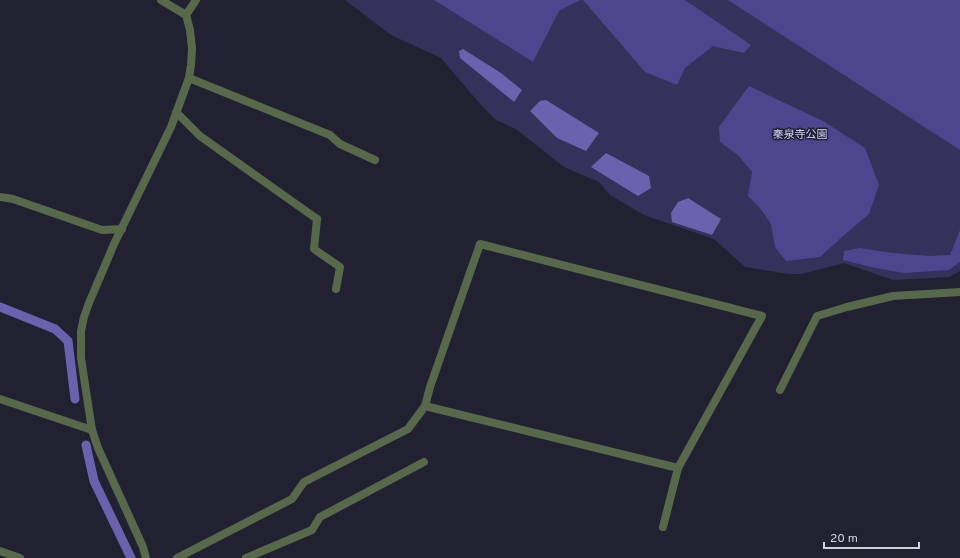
<svg xmlns="http://www.w3.org/2000/svg" width="960" height="558" viewBox="0 0 960 558" font-family="Overpass,'Noto Sans JP',sans-serif">
	<style>
		.green { fill: #35315a }
		.forest { fill: #4f458f }
		.water { fill: #6a62ae }
		.lines { fill: none; stroke-linecap: round; stroke-linejoin: round }
		.stream { stroke: #6a62ae; stroke-width: 9 }
		.service { stroke: #57694a; stroke-width: 8 }
		.minor { stroke: #57694a; stroke-width: 8 }
		.labels { text-anchor: middle; dominant-baseline: central; stroke-width: 3; stroke-linejoin: round; paint-order: stroke }
		.park-label { font-size: 11px; fill: #d2d0fb; stroke: #222131 }
	</style>
	<rect width="100%" height="100%" fill="#222131"/>
	<path class="green" d="M 345,0 L 960,0 L 960,271 L 949,277 L 893,280 L 844,263 L 802,274 L 788,274 L 745,267 L 714,239 L 644,215 L 610,195 L 599,182 L 564,167 L 516,129 L 496,120 L 481,105 L 441,58 L 391,35 Z"/>
	<g class="forest">
		<path d="M 434,0 L 580,0 L 559,11 L 533,62 Z"/>
		<path d="M 583,0 L 685,0 L 751,45 L 744,53 L 713,46 L 685,68 L 677,85 L 645,72 Z"/>
		<path d="M 728,0 L 960,0 L 960,150 Z"/>
		<path d="M 749,86 L 823,121 L 865,148 L 879,185 L 869,214 L 842,237 L 820,257 L 786,261 L 775,247 L 771,224 L 760,208 L 748,196 L 752,172 L 738,155 L 720,142 L 719,127 L 732,109 Z"/>
		<path d="M 960,230 L 960,262 L 949,270 L 904,273 L 871,267 L 843,260 L 844,251 L 859,248 L 893,253 L 929,256 L 950,255 Z"/>
	</g>
	<g class="water">
		<path d="M 463,49 L 501,73 L 522,90 L 514,102 L 460,58 L 459,51 Z"/>
		<path d="M 546,100 L 599,133 L 586,151 L 557,138 L 530,111 L 540,101 Z"/>
		<path d="M 606,153 L 649,176 L 651,188 L 638,196 L 591,167 Z"/>
		<path d="M 688,198 L 721,219 L 712,235 L 672,222 L 671,213 L 678,202 Z"/>
	</g>
	<g class="lines">
		<g class="stream">
			<path d="M 0,307 L 55,329 L 68,341 L 75,399"/>
			<path d="M 86,445 L 94,481 L 131,558"/>
		</g>
		<g class="service">
			<path d="M 186,15 L 196,0"/>
			<path d="M 317,219 L 314,249 L 340,267 L 336,289"/>
			<path d="M 780,390 L 817,316 L 847,307"/>
		</g>
		<g class="minor">
			<path d="M 189,78 L 330,135 L 340,144 L 375,160"/>
			<path d="M 176,112 L 200,136 L 317,219"/>
			<path d="M 0,197 L 13,199 L 102,230 L 122,229"/>
			<path d="M 847,307 L 893,296 L 960,292"/>
			<path d="M 0,399 L 92,430"/>
			<path d="M 663,527 L 678,468"/>
			<path d="M 0,551 L 20,558"/>
			<path d="M 146,558 L 143,547 L 98,448 L 92,430 L 81,358 L 81,331 L 84,317 L 89,303 L 114,244 L 171,127 L 189,78 L 191,65 L 192,48 L 190,30 L 186,15 L 161,0"/>
			<path d="M 177,558 L 292,499 L 304,482 L 408,429 L 425,406 L 430,387 L 480,244 L 762,316 L 678,468 L 425,406"/>
			<path d="M 246,558 L 312,530 L 320,517 L 424,462"/>
		</g>
	</g>
	<g class="labels">
		<g class="park-label">
			<text x="800" y="135">秦泉寺公園</text>
		</g>
	</g>
	<path d="M824 542v6h95v-6" fill="none" stroke="#d1d1dc" stroke-width="2"/>
	<text x="830" y="542" font-size="12" fill="#d1d1dc" stroke="#222131" stroke-width="3" paint-order="stroke">20 m</text>
</svg>
